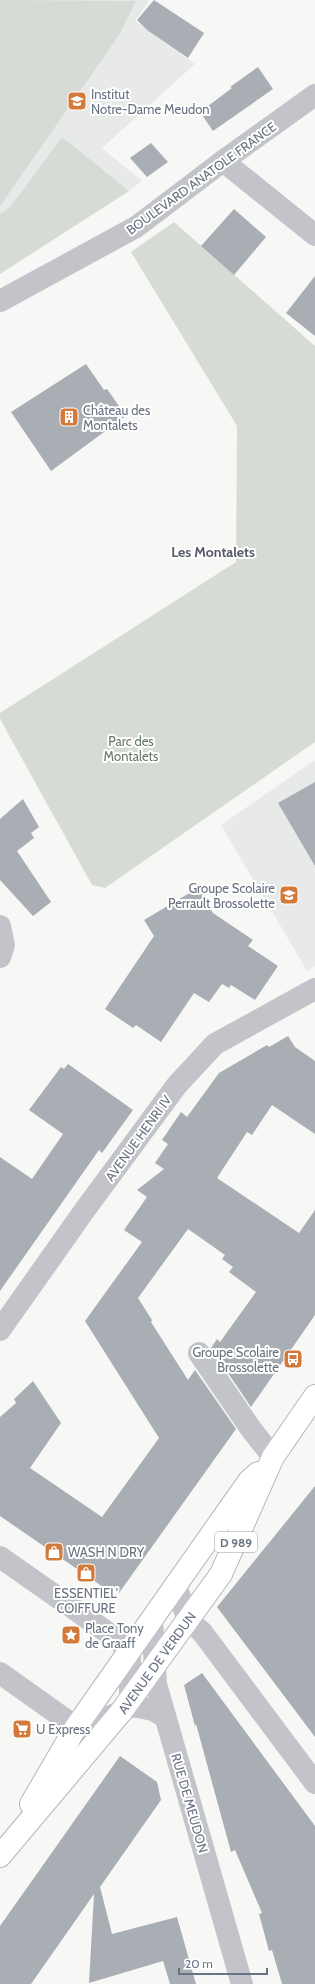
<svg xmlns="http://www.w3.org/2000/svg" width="315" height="1984" viewBox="0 0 315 1984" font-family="Cabin,sans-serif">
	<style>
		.built { fill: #e8e9e9 }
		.green { fill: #d6dcd5 }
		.building { fill: #a9aeb5 }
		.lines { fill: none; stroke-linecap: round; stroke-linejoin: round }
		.major-casing { stroke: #b4b6bb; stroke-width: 24 }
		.minor { stroke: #c2c4c9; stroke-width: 22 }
		.major { stroke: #fff; stroke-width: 22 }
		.labels { text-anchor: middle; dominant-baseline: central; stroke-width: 4; stroke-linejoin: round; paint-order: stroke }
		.shield { fill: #fff; stroke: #979da8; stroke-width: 1 }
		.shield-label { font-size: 12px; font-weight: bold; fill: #6a7383 }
		.poi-label { font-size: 13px; fill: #6a7383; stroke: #fff; text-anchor: start }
		.street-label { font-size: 13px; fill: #6a7383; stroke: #fff }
		.park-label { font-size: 13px; fill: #687b68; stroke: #fff }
		.neighbourhood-label { font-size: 14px; font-weight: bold; fill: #575e69; stroke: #fff }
	</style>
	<rect width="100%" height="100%" fill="#f7f8f5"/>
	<g class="built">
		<path d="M 0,0 L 148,0 L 149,1 L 135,21 L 195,64 L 102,148 L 142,181 L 129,191 L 62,138 L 11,206 L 0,214 Z"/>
		<path d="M 315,760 L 315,966 L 307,971 L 221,825 Z"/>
	</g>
	<g class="green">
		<path d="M 0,0 L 136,1 L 119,35 L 0,206 Z"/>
		<path d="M 62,137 L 129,191 L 0,274 L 0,214 L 11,206 Z"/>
		<path d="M 174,222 L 315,346 L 315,742 L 105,888 L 92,885 L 0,719 L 0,713 L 236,562 L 237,426 L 131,252 Z"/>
	</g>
	<g class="building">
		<path d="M 154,0 L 204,33 L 188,58 L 147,30 L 137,20 Z"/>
		<path d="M 258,67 L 273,89 L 213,131 L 200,112 L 232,88 L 230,87 Z"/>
		<path d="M 151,143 L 168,162 L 147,177 L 130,158 Z"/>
		<path d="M 234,209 L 266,237 L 234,275 L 201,246 Z"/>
		<path d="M 315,276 L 315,336 L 286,313 Z"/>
		<path d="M 86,364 L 104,390 L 107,389 L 126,416 L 51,471 L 11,412 Z"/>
		<path d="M 315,782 L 315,866 L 278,803 Z"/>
		<path d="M 23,799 L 39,827 L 31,833 L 34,838 L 17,851 L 51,902 L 33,916 L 0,880 L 0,819 Z"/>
		<path d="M 198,888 L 213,913 L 253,940 L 248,946 L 278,966 L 255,1000 L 231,985 L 229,988 L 222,984 L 209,1002 L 194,993 L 161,1042 L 136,1025 L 133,1028 L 105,1009 L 154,936 L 144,920 Z"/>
		<path d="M 288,1036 L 295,1047 L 315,1061 L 315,1134 L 272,1105 L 252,1135 L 247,1132 L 217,1178 L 299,1233 L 315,1210 L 315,1315 L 251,1407 L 211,1348 L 217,1339 L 220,1342 L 256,1292 L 229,1272 L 233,1267 L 222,1259 L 225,1255 L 188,1229 L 138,1298 L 152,1320 L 151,1322 L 188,1380 L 195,1370 L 236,1429 L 119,1593 L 108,1586 L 106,1589 L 0,1516 L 0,1417 L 16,1403 L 14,1399 L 33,1381 L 61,1423 L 30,1468 L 102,1517 L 159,1438 L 85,1321 L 142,1242 L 124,1230 L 147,1197 L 137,1190 L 164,1169 L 155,1163 L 168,1144 L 162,1140 L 181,1112 L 187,1117 L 219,1073 L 267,1045 L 269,1047 Z"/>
		<path d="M 68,1064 L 133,1110 L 102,1153 L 99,1150 L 0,1291 L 0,1157 L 32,1179 L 63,1134 L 29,1110 L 61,1067 L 64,1069 Z"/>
		<path d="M 315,1486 L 315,1737 L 217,1607 Z"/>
		<path d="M 202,1673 L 315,1826 L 315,1984 L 282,1984 L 272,1950 L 269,1951 L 259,1914 L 262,1913 L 235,1850 L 231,1852 L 196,1724 L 195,1726 L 184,1685 Z"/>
		<path d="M 120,1756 L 157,1782 L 161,1800 L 100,1887 L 112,1934 L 177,1917 L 196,1984 L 170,1984 L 163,1961 L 89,1983 L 94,1894 L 31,1984 L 0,1984 L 0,1926 Z"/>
	</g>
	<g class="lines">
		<defs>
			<g id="major">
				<path d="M 31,1804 L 76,1727 L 249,1481 L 258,1473"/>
				<path id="s1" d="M 0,1856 L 121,1712 L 221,1574 L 273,1457 L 315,1396"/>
			</g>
		</defs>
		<use href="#major" class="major-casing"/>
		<g class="minor">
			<path d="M 223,161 L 315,235"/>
			<path d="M 0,301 L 136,227 L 223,161 L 315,95"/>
			<path d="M 0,926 L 4,945 L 0,957"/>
			<path d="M 0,1330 L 84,1211 L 177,1085 L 215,1044 L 315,989"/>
			<path d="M 199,1353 L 251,1429 L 273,1457"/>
			<path d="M 0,1557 L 100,1627 L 130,1650 L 130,1699"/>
			<path d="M 176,1586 L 188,1620 L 202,1632 L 315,1783"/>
			<path d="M 152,1620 L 156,1684 L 242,1984"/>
			<path d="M 0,1673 L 76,1727 L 104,1719 L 133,1706 L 153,1710 L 165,1717"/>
		</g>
		<use href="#major" class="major"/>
	</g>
	<defs>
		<symbol id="school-square" viewBox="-11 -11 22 22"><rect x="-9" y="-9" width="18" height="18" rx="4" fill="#d37a3a" stroke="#fff"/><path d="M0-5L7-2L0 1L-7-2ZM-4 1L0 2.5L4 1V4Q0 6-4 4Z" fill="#fff"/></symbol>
		<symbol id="building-square" viewBox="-11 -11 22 22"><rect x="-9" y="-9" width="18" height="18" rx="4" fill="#d37a3a" stroke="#fff"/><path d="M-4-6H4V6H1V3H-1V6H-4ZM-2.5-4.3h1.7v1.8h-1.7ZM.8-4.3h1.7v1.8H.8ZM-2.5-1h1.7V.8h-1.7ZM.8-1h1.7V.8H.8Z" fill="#fff"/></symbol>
		<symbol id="bus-square" viewBox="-11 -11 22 22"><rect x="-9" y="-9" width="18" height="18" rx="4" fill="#d37a3a" stroke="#fff"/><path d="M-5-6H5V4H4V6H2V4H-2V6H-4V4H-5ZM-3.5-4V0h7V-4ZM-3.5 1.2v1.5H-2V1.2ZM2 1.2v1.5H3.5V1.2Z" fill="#fff"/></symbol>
		<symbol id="shop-square" viewBox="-11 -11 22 22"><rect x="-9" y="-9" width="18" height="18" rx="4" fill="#d37a3a" stroke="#fff"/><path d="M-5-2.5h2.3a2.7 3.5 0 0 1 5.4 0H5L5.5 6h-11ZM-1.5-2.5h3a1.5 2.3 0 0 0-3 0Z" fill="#fff"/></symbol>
		<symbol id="sight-square" viewBox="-11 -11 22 22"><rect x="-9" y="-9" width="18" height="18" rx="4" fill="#d37a3a" stroke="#fff"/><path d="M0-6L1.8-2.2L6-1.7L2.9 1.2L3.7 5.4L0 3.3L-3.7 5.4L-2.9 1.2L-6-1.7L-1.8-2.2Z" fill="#fff"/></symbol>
		<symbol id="supermarket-square" viewBox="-11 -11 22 22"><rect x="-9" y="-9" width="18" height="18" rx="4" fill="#d37a3a" stroke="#fff"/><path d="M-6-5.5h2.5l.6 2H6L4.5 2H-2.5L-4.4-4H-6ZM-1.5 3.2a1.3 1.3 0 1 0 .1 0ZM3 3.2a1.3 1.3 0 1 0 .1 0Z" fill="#fff"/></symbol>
	</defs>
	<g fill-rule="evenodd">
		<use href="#school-square" x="66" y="90" width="22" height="22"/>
		<use href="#building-square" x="58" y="406" width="22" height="22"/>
		<use href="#school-square" x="278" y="884" width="22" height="22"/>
		<use href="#bus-square" x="282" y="1348" width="22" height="22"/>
		<use href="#shop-square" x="43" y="1541" width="22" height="22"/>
		<use href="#shop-square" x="75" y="1562" width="22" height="22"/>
		<use href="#sight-square" x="60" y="1624" width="22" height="22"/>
		<use href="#supermarket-square" x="11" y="1718" width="22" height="22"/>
	</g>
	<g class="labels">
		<rect class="shield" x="215" y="1532" width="42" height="20" rx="3"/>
		<g class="shield-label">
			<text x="236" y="1542">D 989</text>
		</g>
		<g class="poi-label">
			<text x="91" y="94">Institut<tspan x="91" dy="15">Notre-Dame Meudon</tspan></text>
			<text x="83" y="410">Château des<tspan x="83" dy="15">Montalets</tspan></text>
			<text x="275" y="888" text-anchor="end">Groupe Scolaire<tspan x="275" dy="15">Perrault Brossolette</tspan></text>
			<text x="279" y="1352" text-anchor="end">Groupe Scolaire<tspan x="279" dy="15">Brossolette</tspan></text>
			<text x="68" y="1552">WASH N DRY</text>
			<text x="86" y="1593" text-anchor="middle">ESSENTIEL'<tspan x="86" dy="15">COIFFURE</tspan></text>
			<text x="85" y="1628">Place Tony<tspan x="85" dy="15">de Graaff</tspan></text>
			<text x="36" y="1729">U Express</text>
		</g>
		<g class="street-label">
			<text transform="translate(201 178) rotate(-36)">BOULEVARD ANATOLE FRANCE</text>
			<text transform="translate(138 1138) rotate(-54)">AVENUE HENRI IV</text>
			<text stroke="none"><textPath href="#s1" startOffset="249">AVENUE DE VERDUN</textPath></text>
			<text transform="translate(190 1803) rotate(74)">RUE DE MEUDON</text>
		</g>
		<g class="park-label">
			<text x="131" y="741">Parc des<tspan x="131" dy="15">Montalets</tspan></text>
		</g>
		<g class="neighbourhood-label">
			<text x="213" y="552">Les Montalets</text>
		</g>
	</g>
	<path d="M179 1968v6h88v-6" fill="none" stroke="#6a7383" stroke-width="2"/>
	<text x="185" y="1968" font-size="12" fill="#6a7383" stroke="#ffffff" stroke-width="3" paint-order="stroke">20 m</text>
</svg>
